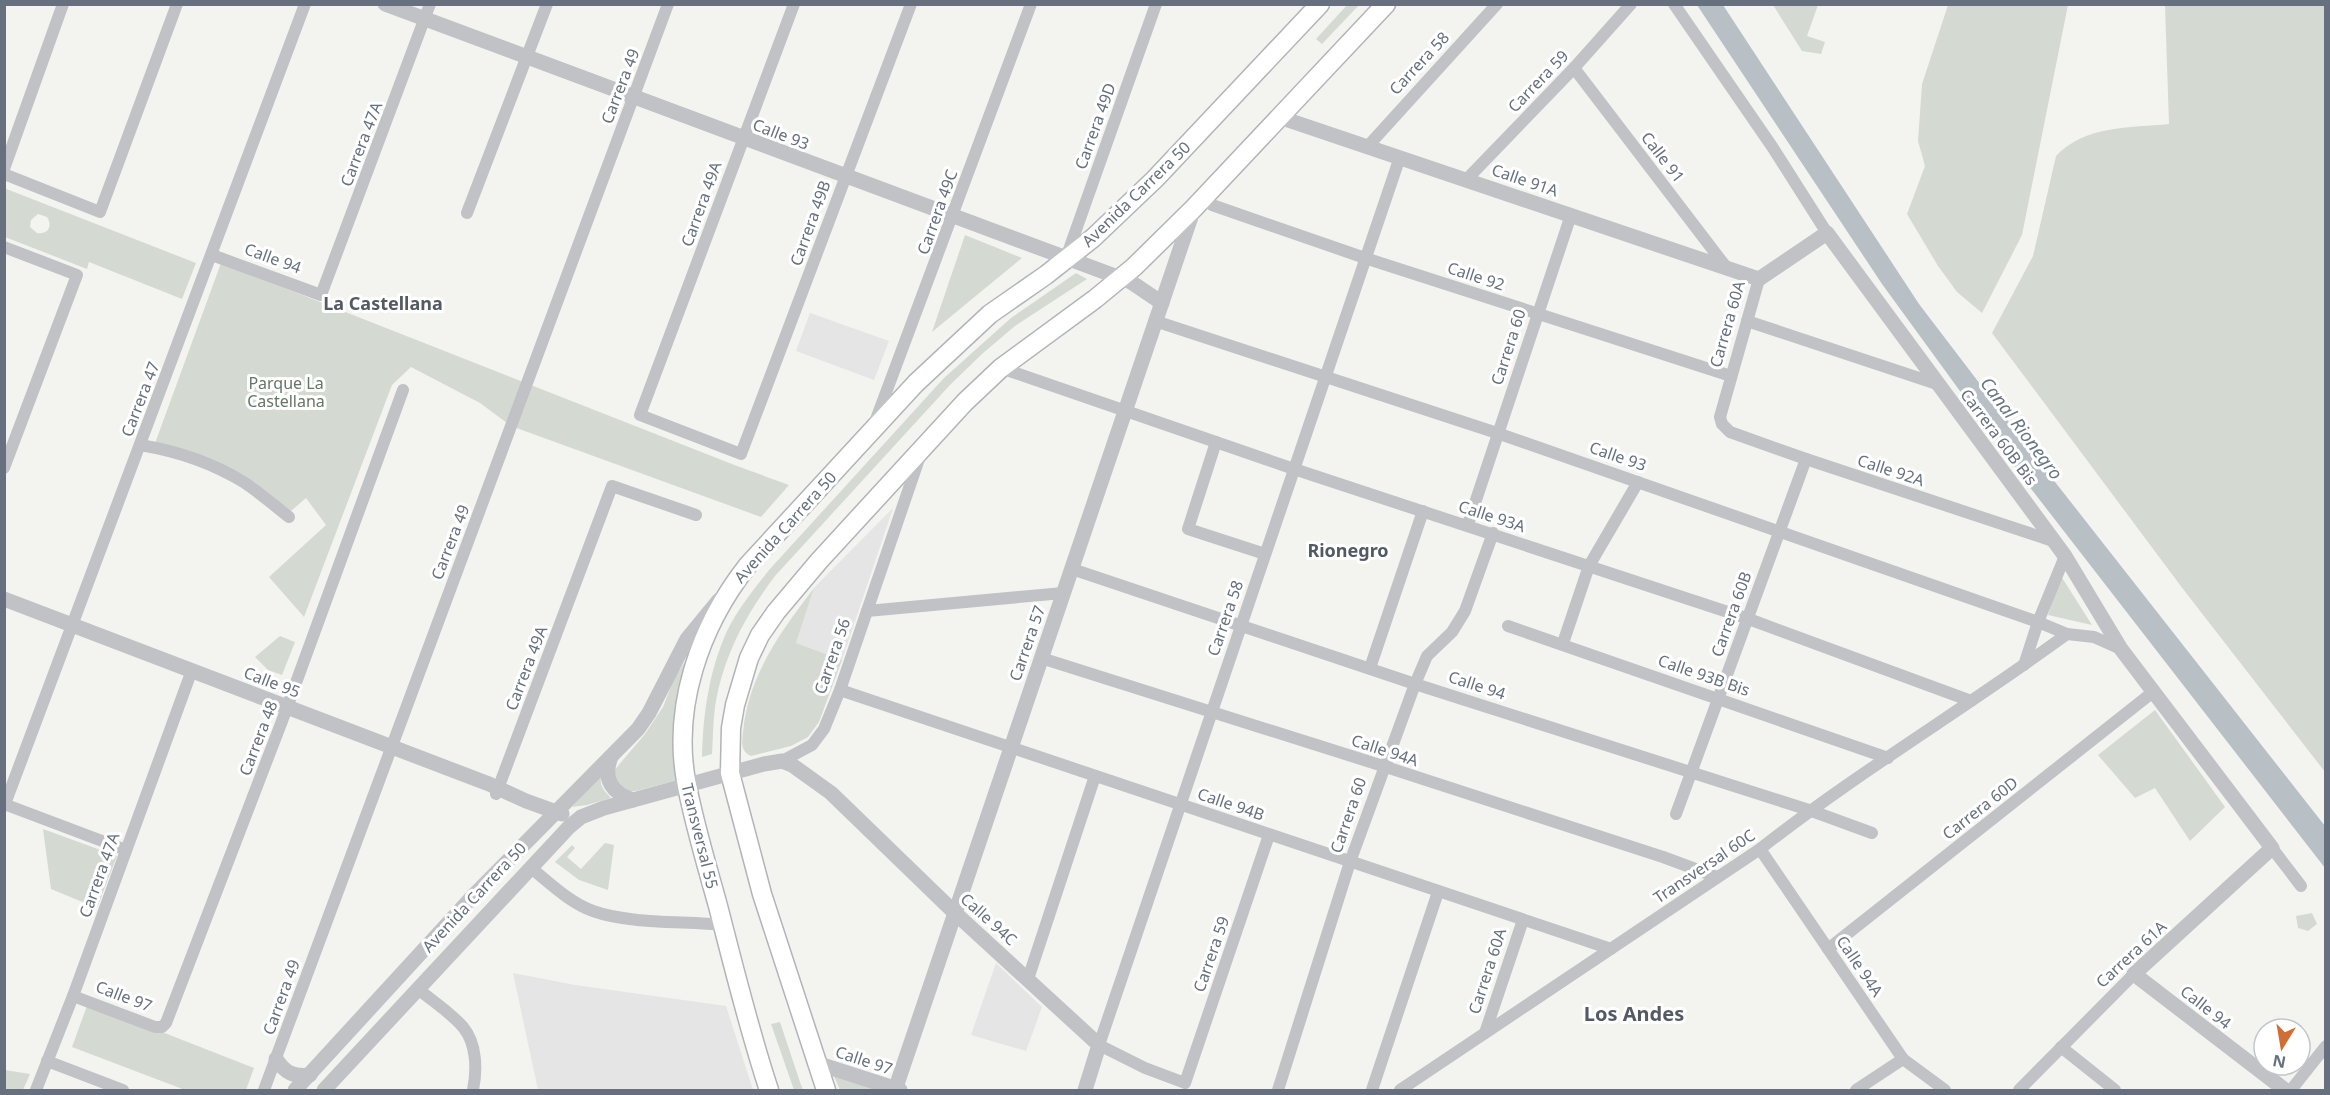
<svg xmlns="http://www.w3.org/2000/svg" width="2330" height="1095" viewBox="0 0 2330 1095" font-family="'Noto Sans',sans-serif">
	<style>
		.built { fill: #e4e5e4 }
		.green { fill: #d4dad2; fill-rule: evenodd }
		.water { fill: #b8c0c5 }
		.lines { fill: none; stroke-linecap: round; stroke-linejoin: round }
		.primary-casing { stroke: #b1b4b8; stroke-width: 21 }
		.minor { stroke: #c0c2c5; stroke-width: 12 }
		.tertiary { stroke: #c0c2c5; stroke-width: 15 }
		.primary { stroke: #fff; stroke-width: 18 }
		.labels { text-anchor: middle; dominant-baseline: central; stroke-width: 6; stroke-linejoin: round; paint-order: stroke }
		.street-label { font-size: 16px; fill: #66707e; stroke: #fff }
		.park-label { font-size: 16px; fill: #657664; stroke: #fff }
		.neighbourhood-label { font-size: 18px; font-weight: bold; fill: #535a64; stroke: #fff }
		.water-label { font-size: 18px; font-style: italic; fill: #677782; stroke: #fff }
		.quarter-label { font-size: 20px; font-weight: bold; fill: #535a64; stroke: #fff }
	</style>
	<rect width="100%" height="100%" fill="#f3f4f0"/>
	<g class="built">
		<path d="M 810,313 L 889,341 L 874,380 L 796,351 Z"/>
		<path d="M 893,508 L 842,660 L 796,643 L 814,588 Z"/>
		<path d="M 996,963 L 1042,1007 L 1026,1051 L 971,1035 Z"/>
		<path d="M 513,973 L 575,985 L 726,1006 L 753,1090 L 538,1090 Z"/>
	</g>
	<g class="green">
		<path d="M 1348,4 L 1359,5 L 1322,44 L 1316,39 Z"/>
		<path d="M 1773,5 L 1818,5 L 1807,36 L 1825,42 L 1821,54 L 1802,51 Z"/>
		<path d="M 1948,5 L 2068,5 L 2022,235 L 1982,313 L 1957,292 L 1938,266 L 1907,214 L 1925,166 L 1918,141 L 1922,84 Z"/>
		<path d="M 2165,5 L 2325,5 L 2325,772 L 2183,589 L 1992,333 L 2033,256 L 2056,156 C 2085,125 2129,128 2169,124 Z"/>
		<path d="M 4,188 L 196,263 L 182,299 L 89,262 L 87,269 L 5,237 ZM 38,214 L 47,217 C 53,226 48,235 37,233 L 30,227 L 31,220 Z"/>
		<path d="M 965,235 L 1022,258 L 932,332 Z"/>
		<path d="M 221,263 L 737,466 L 789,485 L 761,517 L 511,426 L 480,403 L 411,367 L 392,385 L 304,617 L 269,577 L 326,525 L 306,498 L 291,511 L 229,469 L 154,446 Z"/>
		<path d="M 1076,273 L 1087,279 L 1015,326 L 982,354 L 950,385 L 775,576 C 745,616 723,657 715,707 C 713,722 713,738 712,754 L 702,757 C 703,714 709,671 727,631 C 738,609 754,589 769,570 L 944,378 L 1011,318 Z"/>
		<path d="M 2061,576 L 2092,625 L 2048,615 Z"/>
		<path d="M 814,588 L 796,643 L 842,660 L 819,722 L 808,737 L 791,746 L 751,756 C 740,751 742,742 743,732 C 748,676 781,631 814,588 Z"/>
		<path d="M 280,636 L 295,642 L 282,675 L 268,670 L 255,657 Z"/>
		<path d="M 695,646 L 678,780 L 636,791 L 624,792 L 612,773 L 645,734 L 663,707 L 674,679 Z"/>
		<path d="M 2155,710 L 2225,807 L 2190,841 L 2155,788 L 2135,798 L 2098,755 Z"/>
		<path d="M 602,774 C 598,784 604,791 611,798 L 587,805 L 572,807 Z"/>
		<path d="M 43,829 L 117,856 L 97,908 L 51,889 Z"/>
		<path d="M 605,843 L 614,845 L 608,890 L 579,880 L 555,862 L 572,845 L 575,848 L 567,857 L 581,869 Z"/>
		<path d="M 2312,913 L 2317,924 L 2308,931 L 2298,928 L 2296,916 Z"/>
		<path d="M 88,1003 L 254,1068 L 246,1090 L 185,1090 L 72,1047 Z"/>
		<path d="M 780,1022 L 800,1082 L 803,1090 L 794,1090 L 771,1024 Z"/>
		<path d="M 5,1070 L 30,1074 L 23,1090 L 5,1090 Z"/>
		<path d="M 832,1072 L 883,1090 L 840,1090 Z"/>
	</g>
	<path class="water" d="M 1697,5 L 1723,5 L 1919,304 L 2048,473 L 2325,826 L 2325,868 L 2032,490 L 1882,284 Z"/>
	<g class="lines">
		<defs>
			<g id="primary">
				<path d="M 769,1090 C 749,1030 734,968 718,906 C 707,866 695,827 687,786 C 671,708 700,626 748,565 L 916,383 L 990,314 L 1046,275 L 1093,238 L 1155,179 L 1320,4"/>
				<path d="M 826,1090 L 762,894 L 730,773 L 731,728 L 735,705 L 749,658 L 760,635 L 776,612 L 819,561 L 965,402 L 1001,368 L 1095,299 L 1134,267 L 1194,208 L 1386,4"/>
			</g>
		</defs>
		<use href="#primary" class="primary-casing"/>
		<g class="minor">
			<path d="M 794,4 L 640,415 L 741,454 L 911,4"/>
			<path d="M 1674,4 L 1773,148 L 1827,233"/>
			<path d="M 1574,68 L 1726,267"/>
			<path d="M 1368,146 L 1497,4"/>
			<path d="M 4,169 L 63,4"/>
			<path d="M 4,174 L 100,212 L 177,4"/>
			<path d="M 1467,179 L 1574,68 L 1631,4"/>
			<path d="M 1212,205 L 1365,258 L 1731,376"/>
			<path d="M 467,213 L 547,4"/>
			<path d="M 4,247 L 77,275 L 4,468"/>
			<path d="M 212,255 L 321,295 L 430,4"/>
			<path d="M 1066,258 L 1156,4"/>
			<path d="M 1759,279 L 1720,417 L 1722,424 L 1730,432 L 1806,459 L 2053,541"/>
			<path d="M 1155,321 L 1497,433 L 2038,622 L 2067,634"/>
			<path d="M 1747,321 L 1937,384"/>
			<path d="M 1001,368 L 1294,469 L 1746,618 L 1971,701"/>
			<path d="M 875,422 L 1031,4"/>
			<path d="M 1216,442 L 1188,529 L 1265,554"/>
			<path d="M 140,445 C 177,451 213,463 245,483 C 260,493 275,506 289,517"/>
			<path d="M 1468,524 L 1571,215"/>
			<path d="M 1072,569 L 1415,684 L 1809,810 L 1872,833"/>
			<path d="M 867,611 L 1063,593"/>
			<path d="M 1508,626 L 1888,758"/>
			<path d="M 1563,643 L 1589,566 L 1638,482"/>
			<path d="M 1041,658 L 1383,766 L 1663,857 L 1717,877"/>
			<path d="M 2024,665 L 2038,622 L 2065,556"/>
			<path d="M 1370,668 L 1423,511"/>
			<path d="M 840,690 L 1611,949"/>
			<path d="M 782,761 L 812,745 L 824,729 L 840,690 L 920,456"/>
			<path d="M 496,794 L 612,486 L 696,515"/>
			<path d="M 4,804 L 126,850"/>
			<path d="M 5,804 L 305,4"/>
			<path d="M 1676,814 L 1806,459"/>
			<path d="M 1269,835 L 1185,1083 L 1145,1068 L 1099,1045 L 1400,157"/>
			<path d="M 2272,848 L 2301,886"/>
			<path d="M 1760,849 L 1903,1059 L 1945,1090"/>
			<path d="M 531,868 C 550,883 570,903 593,911 C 629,924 683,921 723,925"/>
			<path d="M 1828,949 L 2153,692"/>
			<path d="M 1028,979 L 1095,776"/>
			<path d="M 419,990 C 433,1001 451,1013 463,1027 C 477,1044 477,1070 473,1090"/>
			<path d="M 73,996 L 155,1027 L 162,1027 L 166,1023 L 282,721 L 403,390"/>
			<path d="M 1485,1033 L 1523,920"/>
			<path d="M 2061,1047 L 2115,1090"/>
			<path d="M 47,1061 L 123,1090"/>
			<path d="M 36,1090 L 73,996 L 192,670"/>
			<path d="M 264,1090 L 668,4"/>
			<path d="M 1278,1090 L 1350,862 L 1415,684 L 1427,656 L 1452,632 L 1465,611 L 1493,533"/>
			<path d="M 1372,1090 L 1438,892"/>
			<path d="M 1400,1090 L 1760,849 C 1858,772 1966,708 2067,634 L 2094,637 L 2121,649"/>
			<path d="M 1856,1090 L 1903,1059"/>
			<path d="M 2019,1090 L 2134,974"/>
			<path d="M 2291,1090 L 2326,1046"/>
		</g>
		<g class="tertiary">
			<path d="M 385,4 L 1131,282 L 1162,303"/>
			<path d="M 1279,117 L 1759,279 L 1827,233 L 2065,556 L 2121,649 L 2272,848 L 2134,974 L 2285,1090"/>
			<path d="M 4,599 L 489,784 L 526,801 L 562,814"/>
			<path d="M 611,757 C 602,779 612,793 633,800"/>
			<path d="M 276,1059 C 285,1073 294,1077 310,1075"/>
			<path d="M 816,1063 L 900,1090"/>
			<path d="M 295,1090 L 473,896 L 638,729 L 649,713 L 687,639 L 719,600"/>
			<path d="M 324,1090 L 569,827 L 581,817 L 604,808 L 764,764 L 782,761 L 792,765 L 831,793 L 955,913 L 1099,1045 L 1085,1090"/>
			<path d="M 895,1090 L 1194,208"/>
		</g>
		<use href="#primary" class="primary"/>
	</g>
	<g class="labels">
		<g class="street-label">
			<text transform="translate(1419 63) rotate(-47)">Carrera 58</text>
			<text transform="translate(1538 81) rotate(-46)">Carrera 59</text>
			<text transform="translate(620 86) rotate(-69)">Carrera 49</text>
			<text transform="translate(1095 126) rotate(-70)">Carrera 49D</text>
			<text transform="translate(781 134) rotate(21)">Calle 93</text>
			<text transform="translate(361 144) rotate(-69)">Carrera 47A</text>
			<text transform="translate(1663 157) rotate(52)">Calle 91</text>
			<text transform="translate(1525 180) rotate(19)">Calle 91A</text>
			<text transform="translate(1136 194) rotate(-44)">Avenida Carrera 50</text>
			<text transform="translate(701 204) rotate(-70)">Carrera 49A</text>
			<text transform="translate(937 212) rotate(-70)">Carrera 49C</text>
			<text transform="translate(810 223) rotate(-70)">Carrera 49B</text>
			<text transform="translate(273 258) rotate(20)">Calle 94</text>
			<text transform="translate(1476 276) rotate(18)">Calle 92</text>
			<text transform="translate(1727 324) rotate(-74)">Carrera 60A</text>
			<text transform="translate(1508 347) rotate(-72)">Carrera 60</text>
			<text transform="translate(140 399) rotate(-69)">Carrera 47</text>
			<text transform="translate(1999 437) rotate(53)">Carrera 60B Bis</text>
			<text transform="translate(1618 456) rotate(19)">Calle 93</text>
			<text transform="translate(1891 470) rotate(18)">Calle 92A</text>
			<text transform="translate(1492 516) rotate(18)">Calle 93A</text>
			<text transform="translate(785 527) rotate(-48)">Avenida Carrera 50</text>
			<text transform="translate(450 542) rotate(-69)">Carrera 49</text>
			<text transform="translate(1731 614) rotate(-70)">Carrera 60B</text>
			<text transform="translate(1225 618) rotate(-71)">Carrera 58</text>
			<text transform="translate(1027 643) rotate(-71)">Carrera 57</text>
			<text transform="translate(832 656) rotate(-71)">Carrera 56</text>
			<text transform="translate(526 668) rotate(-69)">Carrera 49A</text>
			<text transform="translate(1704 675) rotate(19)">Calle 93B Bis</text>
			<text transform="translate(272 682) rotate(21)">Calle 95</text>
			<text transform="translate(1477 685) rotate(18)">Calle 94</text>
			<text transform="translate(258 738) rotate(-69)">Carrera 48</text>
			<text transform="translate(1385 750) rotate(18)">Calle 94A</text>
			<text transform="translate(1231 804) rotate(19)">Calle 94B</text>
			<text transform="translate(1980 808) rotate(-38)">Carrera 60D</text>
			<text transform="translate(1348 815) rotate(-71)">Carrera 60</text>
			<text transform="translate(700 836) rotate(76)">Transversal 55</text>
			<text transform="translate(1704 866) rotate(-34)">Transversal 60C</text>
			<text transform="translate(99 875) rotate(-70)">Carrera 47A</text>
			<text transform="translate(474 897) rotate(-47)">Avenida Carrera 50</text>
			<text transform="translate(989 919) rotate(42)">Calle 94C</text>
			<text transform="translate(1211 954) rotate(-71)">Carrera 59</text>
			<text transform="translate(2131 954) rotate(-43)">Carrera 61A</text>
			<text transform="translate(1860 966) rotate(56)">Calle 94A</text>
			<text transform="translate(1487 971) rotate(-72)">Carrera 60A</text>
			<text transform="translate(124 996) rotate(21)">Calle 97</text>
			<text transform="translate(281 997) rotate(-70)">Carrera 49</text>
			<text transform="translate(2206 1007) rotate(38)">Calle 94</text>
			<text transform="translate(864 1060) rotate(18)">Calle 97</text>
		</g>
		<g class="park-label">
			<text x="286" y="383">Parque La<tspan x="286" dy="18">Castellana</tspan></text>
		</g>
		<g class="neighbourhood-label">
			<text x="383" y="303">La Castellana</text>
			<text x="1348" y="550">Rionegro</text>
		</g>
		<g class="water-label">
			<text transform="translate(2022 428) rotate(53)">Canal Rionegro</text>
		</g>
		<g class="quarter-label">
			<text x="1634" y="1013">Los Andes</text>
		</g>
	</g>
	<rect width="2330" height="1095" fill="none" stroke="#66707e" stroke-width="12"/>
	<g transform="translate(2282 1047) rotate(191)"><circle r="28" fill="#ffffff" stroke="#c2c6cb" stroke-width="1.5"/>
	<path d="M0-4.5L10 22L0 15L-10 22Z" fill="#d06e34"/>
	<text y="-9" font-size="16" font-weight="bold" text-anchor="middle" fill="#66707e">N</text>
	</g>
</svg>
